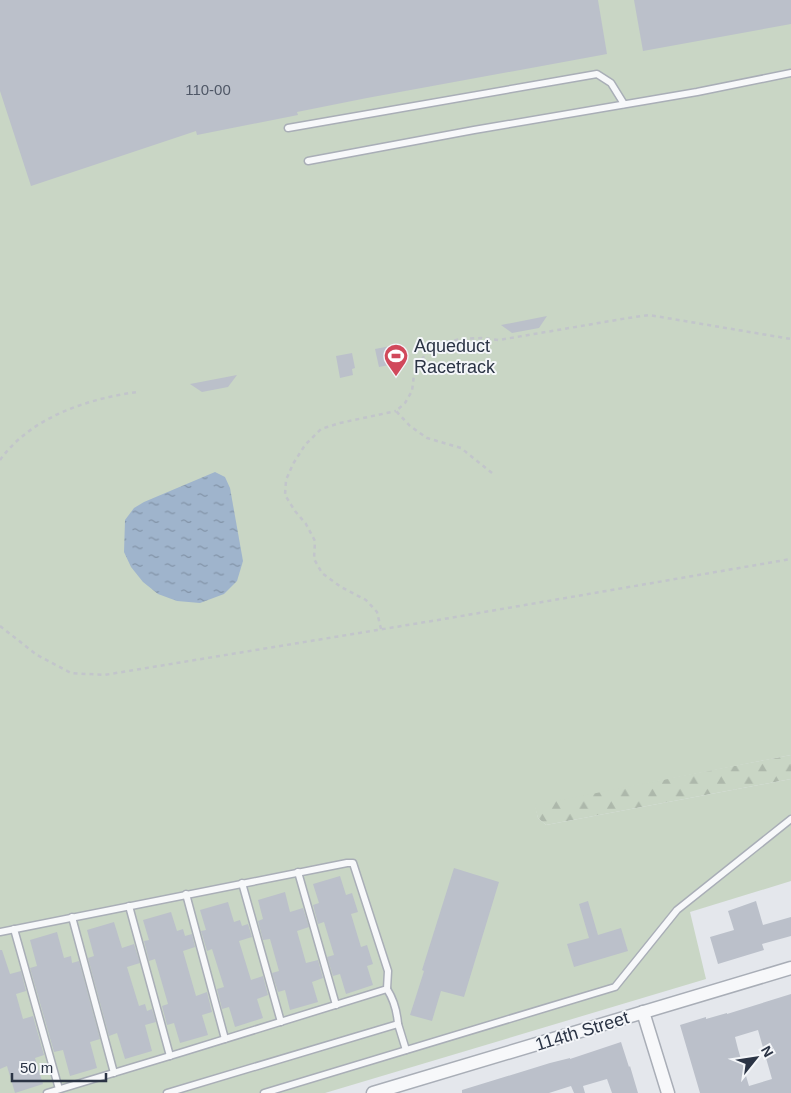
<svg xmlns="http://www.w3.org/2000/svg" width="791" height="1093" viewBox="0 0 791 1093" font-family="Helvetica,sans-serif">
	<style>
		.forest { fill: url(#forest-firs) }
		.garden { fill: #c9d6c5 }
		.water { fill: url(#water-ripples) }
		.building { fill: #bbc0ca; fill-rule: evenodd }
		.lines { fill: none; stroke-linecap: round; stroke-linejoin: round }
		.lane-casing { stroke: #a9aeb7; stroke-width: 9 }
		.street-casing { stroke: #a9aeb7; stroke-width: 15 }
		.path { stroke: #c2c5cb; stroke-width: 2.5; stroke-dasharray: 4 4; stroke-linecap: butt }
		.lane { stroke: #f7f8fa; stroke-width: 6 }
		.street { stroke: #f7f8fa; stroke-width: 12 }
		.labels { text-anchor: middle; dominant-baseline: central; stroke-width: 4; stroke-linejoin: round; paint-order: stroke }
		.number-label { font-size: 15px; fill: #4f5766 }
		.poi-label { font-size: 18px; fill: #2b3445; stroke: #f4f6f9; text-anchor: start }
		.street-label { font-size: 18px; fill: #2b3445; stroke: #f4f6f9 }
	</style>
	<defs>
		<pattern id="forest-firs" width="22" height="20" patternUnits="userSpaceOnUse" patternTransform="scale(1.25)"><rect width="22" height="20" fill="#c9d6c5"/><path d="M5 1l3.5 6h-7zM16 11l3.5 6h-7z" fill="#adb8ab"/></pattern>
		<pattern id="water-ripples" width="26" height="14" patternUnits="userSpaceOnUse" patternTransform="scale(1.25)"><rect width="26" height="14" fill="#9fb4cc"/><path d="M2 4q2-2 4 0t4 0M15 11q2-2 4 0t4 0" fill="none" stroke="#8293a7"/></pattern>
	</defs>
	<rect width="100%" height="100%" fill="#e4e7ec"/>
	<path class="forest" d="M 791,755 L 791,779 L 546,825 L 538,818 L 534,804 Z"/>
	<path class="garden" d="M 0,0 L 791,0 L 791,755 L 535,805 L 538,818 L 546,825 L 791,779 L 791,881 L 690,912 L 706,979 L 325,1093 L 0,1093 Z"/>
	<path class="water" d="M 215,472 L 225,477 L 230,488 L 243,561 L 237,581 L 224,594 L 200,603 L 177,601 L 158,594 L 143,582 L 131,567 L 124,552 L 125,520 L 134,508 L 144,502 Z"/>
	<g class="building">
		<path d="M 0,0 L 598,0 L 607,54 L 367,98 L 297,112 L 298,115 L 197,135 L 196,131 L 31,186 L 0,91 Z"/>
		<path d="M 634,0 L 791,0 L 791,24 L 643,51 Z"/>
		<path d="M 547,316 L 539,328 L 512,333 L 501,325 Z"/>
		<path d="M 401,344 L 404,362 L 379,367 L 375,349 Z"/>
		<path d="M 352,353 L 355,368 L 352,369 L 353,375 L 340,378 L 336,356 Z"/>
		<path d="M 237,375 L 228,387 L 202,392 L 190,384 Z"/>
		<path d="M 454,868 L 499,882 L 464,997 L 441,991 L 432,1021 L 410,1015 L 424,971 L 422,970 Z"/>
		<path d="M 340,876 L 346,895 L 352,893 L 358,912 L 351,914 L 361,947 L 367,945 L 373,964 L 367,966 L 373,985 L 346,994 L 340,974 L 333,976 L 327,957 L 334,955 L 324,922 L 318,924 L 313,905 L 319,903 L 313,884 Z"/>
		<path d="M 285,892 L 290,912 L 303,908 L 309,927 L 297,931 L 306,963 L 318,960 L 323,978 L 312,982 L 318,1002 L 290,1010 L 285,990 L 278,992 L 272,973 L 279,971 L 270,939 L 263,940 L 258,921 L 263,919 L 258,900 Z"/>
		<path d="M 588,901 L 598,935 L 621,928 L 628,951 L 574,967 L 567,944 L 589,938 L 579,904 Z"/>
		<path d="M 756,901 L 763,925 L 791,917 L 791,936 L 762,944 L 764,950 L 718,964 L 710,937 L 734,930 L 728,911 Z"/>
		<path d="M 228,902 L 234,922 L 240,920 L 242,926 L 248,924 L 252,937 L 239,941 L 251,980 L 263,976 L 268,995 L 257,999 L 263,1018 L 235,1027 L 229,1007 L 222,1009 L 217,989 L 224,987 L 212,949 L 207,951 L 201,931 L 206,930 L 200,910 Z"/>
		<path d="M 171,912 L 177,931 L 183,929 L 185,936 L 192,934 L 195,947 L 183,951 L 196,996 L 207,992 L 212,1012 L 202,1015 L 208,1035 L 180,1043 L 174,1023 L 167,1025 L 162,1006 L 168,1004 L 155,959 L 149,961 L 144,941 L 149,940 L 143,920 Z"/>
		<path d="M 114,922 L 122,948 L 134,944 L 140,963 L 127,967 L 139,1006 L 145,1004 L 147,1011 L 152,1009 L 156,1022 L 145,1025 L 152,1051 L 125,1059 L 117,1033 L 109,1036 L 88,958 L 94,956 L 87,930 Z"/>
		<path d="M 57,932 L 64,958 L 71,956 L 72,963 L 79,961 L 100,1039 L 90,1042 L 97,1068 L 70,1076 L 63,1050 L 54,1052 L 30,968 L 37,966 L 30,940 Z"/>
		<path d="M 0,950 L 2,950 L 10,974 L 21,971 L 26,991 L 16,994 L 23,1019 L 33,1016 L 44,1055 L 35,1058 L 43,1084 L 15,1093 L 7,1066 L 0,1069 Z"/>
		<path d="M 791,994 L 791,1093 L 700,1093 L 680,1025 L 706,1017 L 706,1019 L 727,1013 L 727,1014 ZM 758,1030 L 772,1079 L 749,1086 L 738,1049 L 735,1037 Z"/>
		<path d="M 621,1042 L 629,1067 L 630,1066 L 638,1093 L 612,1093 L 607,1079 L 583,1086 L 585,1093 L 574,1093 L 571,1086 L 549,1093 L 462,1093 L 462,1090 L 550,1063 L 570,1058 L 570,1059 Z"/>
	</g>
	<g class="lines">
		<defs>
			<g id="lane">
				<path d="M 288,128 L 597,74 L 611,83 L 624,104"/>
				<path d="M 308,161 L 474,130 L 697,92 L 791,73"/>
				<path d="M 298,872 L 336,1005"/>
				<path d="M 242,883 L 281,1022"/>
				<path d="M 186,894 L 225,1039"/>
				<path d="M 129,906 L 170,1056"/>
				<path d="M 72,917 L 114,1073"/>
				<path d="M 14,929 L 59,1089"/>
				<path d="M 0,932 L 347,863 L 353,863 L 388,971 L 387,989 L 183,1052 L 47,1093"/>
				<path d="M 387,989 C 394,1000 397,1011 398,1024"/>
				<path d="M 167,1093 L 398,1024 L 406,1050"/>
				<path d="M 264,1093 L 615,987 L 677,910 L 791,819"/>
			</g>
			<g id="street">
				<path d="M 643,1012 L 668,1093"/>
				<path d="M 373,1093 L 791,968"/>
			</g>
		</defs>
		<use href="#lane" class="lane-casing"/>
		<use href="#street" class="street-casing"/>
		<g class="path">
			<path d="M 0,460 C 31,417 87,399 137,392"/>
			<path d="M 492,473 L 461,448 L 427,438 L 410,426 L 396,411 L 405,403 L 412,391 L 414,375 L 422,359 L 432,346 L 460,339 L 481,338 L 499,340 L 628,318 L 649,315 L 791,339"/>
			<path d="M 0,626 L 37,655 L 71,673 L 104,675 L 444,619 L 791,559"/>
			<path d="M 381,629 L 377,612 L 366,600 L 341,587 L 322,573 L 314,559 L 315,541 L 306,524 L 295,511 L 285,495 L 286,480 L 293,464 L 305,445 L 321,429 L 340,423 L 396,411"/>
		</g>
		<use href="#lane" class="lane"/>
		<use href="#street" class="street"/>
	</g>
	<defs>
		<symbol id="stadium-pin" viewBox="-11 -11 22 30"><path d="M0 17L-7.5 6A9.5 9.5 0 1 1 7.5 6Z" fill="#d1495b" stroke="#f4f6f9"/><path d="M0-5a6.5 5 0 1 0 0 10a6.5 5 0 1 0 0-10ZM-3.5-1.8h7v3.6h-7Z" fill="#fff"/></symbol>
	</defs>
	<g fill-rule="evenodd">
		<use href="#stadium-pin" x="382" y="342" width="28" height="38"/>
	</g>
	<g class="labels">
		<g class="number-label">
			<text x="208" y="89">110-00</text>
		</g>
		<g class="poi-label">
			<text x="414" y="346">Aqueduct<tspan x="414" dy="21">Racetrack</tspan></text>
		</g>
		<g class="street-label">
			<text transform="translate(582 1031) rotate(-17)">114th Street</text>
		</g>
	</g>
	<g transform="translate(756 1058) rotate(60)" stroke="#f4f6f9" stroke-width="4" paint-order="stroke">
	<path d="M0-4L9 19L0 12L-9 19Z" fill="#2b3445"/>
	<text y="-8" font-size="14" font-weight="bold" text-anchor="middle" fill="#2b3445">N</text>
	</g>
	<path d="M12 1073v8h94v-8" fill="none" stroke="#2b3445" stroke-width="2.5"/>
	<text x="20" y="1073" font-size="15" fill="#2b3445" stroke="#f4f6f9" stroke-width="4" paint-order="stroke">50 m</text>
</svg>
